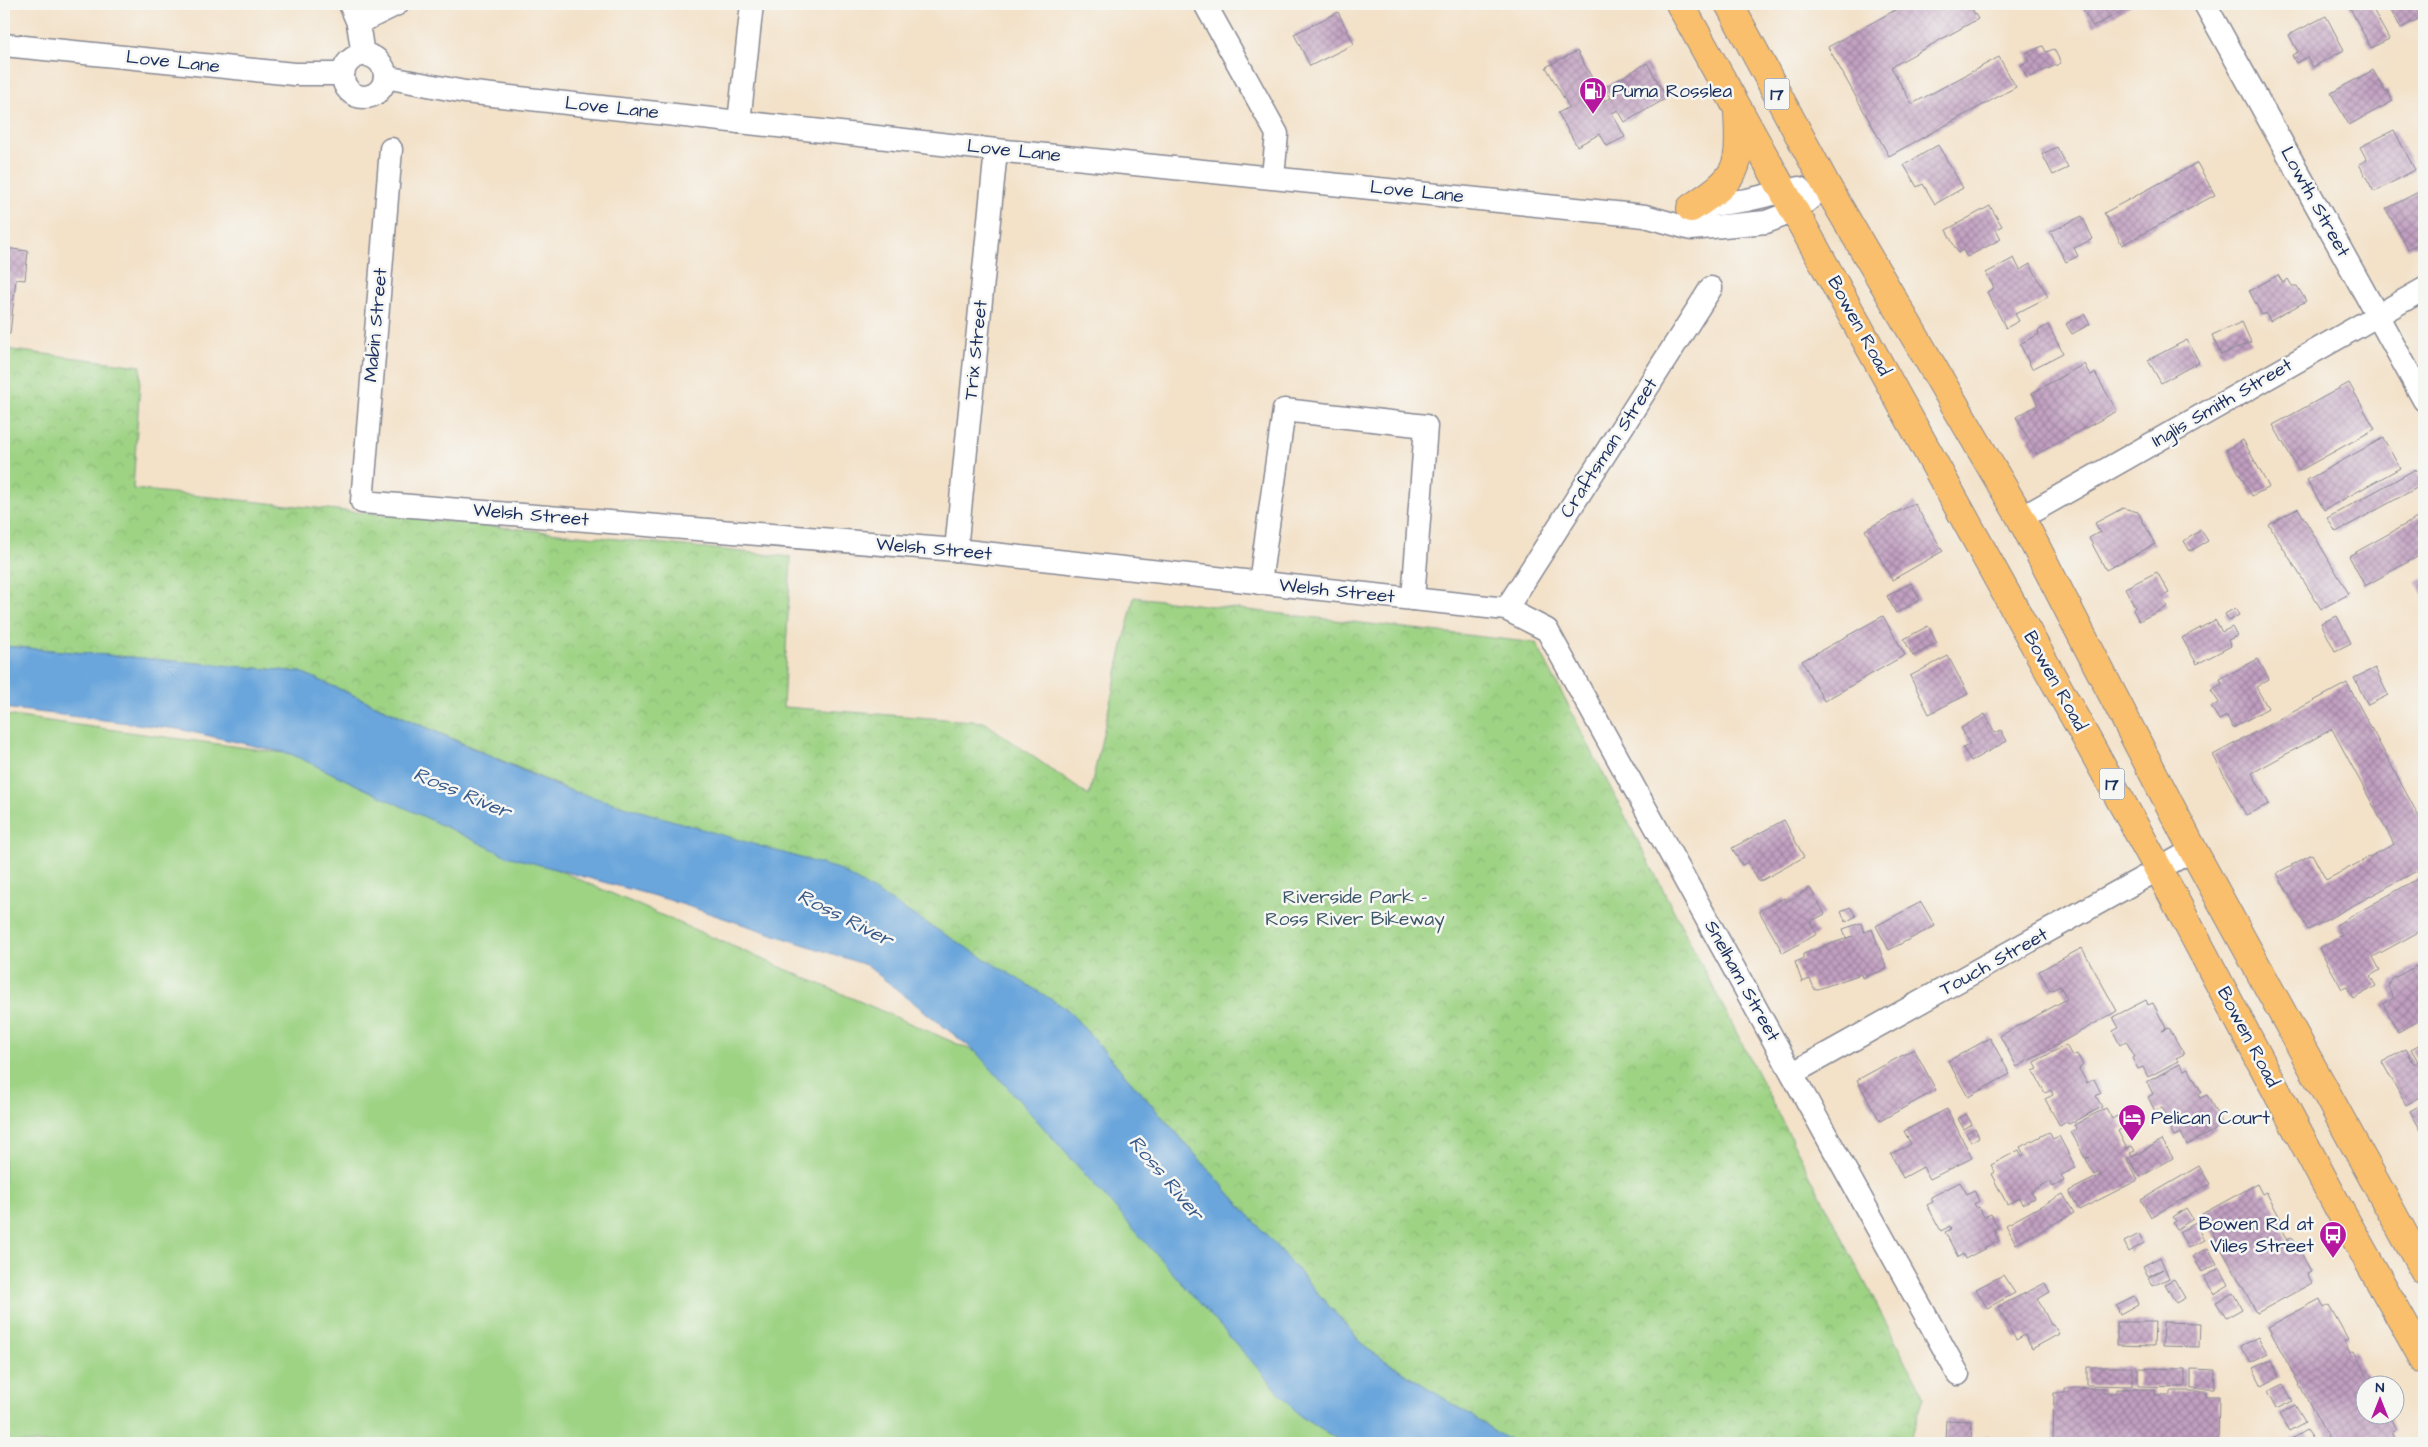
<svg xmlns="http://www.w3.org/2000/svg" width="2428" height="1447" viewBox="0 0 2428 1447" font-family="'Architects Daughter',sans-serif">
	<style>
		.green { fill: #9ed384; stroke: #5c8171 }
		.park { fill: url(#park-crowns); stroke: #5c8171 }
		.water { fill: #6aa6db; stroke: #426a9c }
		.building { fill: url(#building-cross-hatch) }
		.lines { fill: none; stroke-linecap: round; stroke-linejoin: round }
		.minor-casing { stroke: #878893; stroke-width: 25 }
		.major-casing { stroke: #878893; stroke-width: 30 }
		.minor { stroke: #fff; stroke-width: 22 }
		.major { stroke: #f9bf6d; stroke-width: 28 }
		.labels { text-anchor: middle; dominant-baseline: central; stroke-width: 5; stroke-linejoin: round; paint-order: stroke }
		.shield { fill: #f6f6f2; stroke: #5d6b8a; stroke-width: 1 }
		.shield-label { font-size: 18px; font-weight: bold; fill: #1b2f5e }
		.street-label { font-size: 19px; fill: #1b2f5e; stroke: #f6f6f2 }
		.poi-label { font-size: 19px; fill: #1b2f5e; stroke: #f6f6f2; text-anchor: start }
		.park-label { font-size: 19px; fill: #3c5868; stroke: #f6f6f2 }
		.water-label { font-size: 20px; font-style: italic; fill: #37598a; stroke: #f6f6f2 }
	</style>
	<defs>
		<pattern id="park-crowns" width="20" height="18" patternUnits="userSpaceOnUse" patternTransform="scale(1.25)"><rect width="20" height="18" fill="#9ed384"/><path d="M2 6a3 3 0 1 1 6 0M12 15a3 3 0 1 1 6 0" fill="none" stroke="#88b574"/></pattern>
		<pattern id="building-cross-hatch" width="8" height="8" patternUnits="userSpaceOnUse" patternTransform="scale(1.25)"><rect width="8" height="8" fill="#c19fc0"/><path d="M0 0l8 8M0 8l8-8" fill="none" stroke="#9c829f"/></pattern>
	</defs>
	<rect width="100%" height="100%" fill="#f6f6f2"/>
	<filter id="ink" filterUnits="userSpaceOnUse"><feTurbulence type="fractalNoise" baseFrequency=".02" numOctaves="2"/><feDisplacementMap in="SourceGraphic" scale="10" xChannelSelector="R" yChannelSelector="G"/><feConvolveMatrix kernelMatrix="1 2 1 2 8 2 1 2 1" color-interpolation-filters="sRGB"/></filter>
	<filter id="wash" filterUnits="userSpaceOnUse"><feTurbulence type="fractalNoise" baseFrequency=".0096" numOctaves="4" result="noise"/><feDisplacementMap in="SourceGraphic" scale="20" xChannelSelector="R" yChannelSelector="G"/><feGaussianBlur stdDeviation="1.12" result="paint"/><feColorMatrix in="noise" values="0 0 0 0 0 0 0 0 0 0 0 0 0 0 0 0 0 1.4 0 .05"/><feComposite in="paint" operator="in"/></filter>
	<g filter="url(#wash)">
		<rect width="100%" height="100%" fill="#f3e1c8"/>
		<path class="green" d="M 4,715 L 291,754 L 976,1052 L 1395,1443 L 4,1443 Z"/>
		<path class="park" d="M 4,349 L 141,366 L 133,489 L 791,557 L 783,707 L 984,722 L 1089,796 L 1134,597 L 1536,643 L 1924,1397 L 1910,1443 L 1513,1443 L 1366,1348 L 1067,1009 L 301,672 L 4,646 Z"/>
		<path class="water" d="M 4,646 L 301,672 L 562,788 L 838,869 L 1067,1009 L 1366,1348 L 1513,1443 L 1344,1443 L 1302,1418 L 976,1052 L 866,965 L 666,899 L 507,856 L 291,754 L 178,729 L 4,708 Z"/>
		<g id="blocks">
			<g class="building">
				<path d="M 1906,4 L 1969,4 L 1978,19 L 1891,67 L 1912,104 L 1999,57 L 2016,87 L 1889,156 L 1828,47 Z"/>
				<path d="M 2080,4 L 2135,4 L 2093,27 Z"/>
				<path d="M 2348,4 L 2370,4 L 2389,39 L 2371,48 Z"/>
				<path d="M 2387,4 L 2424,4 L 2424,16 L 2401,28 Z"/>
				<path d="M 1338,12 L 1354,44 L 1310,66 L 1294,34 Z"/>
				<path d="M 2326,16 L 2344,50 L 2313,67 L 2307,57 L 2296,63 L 2292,55 L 2298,52 L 2289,35 Z"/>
				<path d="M 2043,46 L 2046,52 L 2054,49 L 2061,63 L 2027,78 L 2021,65 L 2029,61 L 2026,53 Z"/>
				<path d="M 1577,51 L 1605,101 L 1611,98 L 1605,87 L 1647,63 L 1667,98 L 1625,122 L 1618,110 L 1612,113 L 1625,137 L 1607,146 L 1600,134 L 1577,146 L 1558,113 L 1569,107 L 1546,67 Z"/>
				<path d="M 2373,70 L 2385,91 L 2387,90 L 2393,101 L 2349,125 L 2331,93 Z"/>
				<path d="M 2394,130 L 2415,170 L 2374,192 L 2359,164 L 2367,160 L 2360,147 Z"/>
				<path d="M 1938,145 L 1963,188 L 1935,204 L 1923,184 L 1917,187 L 1904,165 Z"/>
				<path d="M 2057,147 L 2068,168 L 2053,175 L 2042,154 Z"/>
				<path d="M 2197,163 L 2215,195 L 2122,245 L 2104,213 Z"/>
				<path d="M 2424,189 L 2424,241 L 2408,249 L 2386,209 Z"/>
				<path d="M 1990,206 L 2002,226 L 1996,229 L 2001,239 L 1967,257 L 1963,250 L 1958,253 L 1946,230 Z"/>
				<path d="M 2082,216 L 2093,239 L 2074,248 L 2078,256 L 2066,262 L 2050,232 Z"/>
				<path d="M 4,248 L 28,251 L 25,280 L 16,279 L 10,334 L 4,334 Z"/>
				<path d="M 2014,258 L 2020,270 L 2030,264 L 2048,297 L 2015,314 L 2019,321 L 2006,328 L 1987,292 L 1994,288 L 1986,273 Z"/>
				<path d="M 2278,275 L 2283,283 L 2288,279 L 2292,286 L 2297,286 L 2306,301 L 2270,321 L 2266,313 L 2262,315 L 2249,291 Z"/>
				<path d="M 2084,314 L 2090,324 L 2072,334 L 2066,324 Z"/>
				<path d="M 2242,322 L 2251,342 L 2221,355 L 2212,335 Z"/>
				<path d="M 2048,325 L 2063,353 L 2032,369 L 2020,344 L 2039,334 L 2038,331 Z"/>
				<path d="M 2187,340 L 2199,362 L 2161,383 L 2148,360 Z"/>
				<path d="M 2084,364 L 2090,375 L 2095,373 L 2117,411 L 2037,454 L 2016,417 L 2038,405 L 2032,393 Z"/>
				<path d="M 2349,383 L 2375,429 L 2299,471 L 2273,425 Z"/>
				<path d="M 2383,438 L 2400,468 L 2324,510 L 2307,480 Z"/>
				<path d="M 2243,440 L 2269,487 L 2252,496 L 2226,450 Z"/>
				<path d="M 2416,469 L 2424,484 L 2336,532 L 2327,518 Z"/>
				<path d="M 1914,503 L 1943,551 L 1892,580 L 1865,530 Z"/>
				<path d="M 2123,508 L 2138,512 L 2155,544 L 2106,570 L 2089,538 L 2100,532 L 2095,523 Z"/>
				<path d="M 2298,508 L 2349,594 L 2321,609 L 2269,525 Z"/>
				<path d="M 2424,514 L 2424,553 L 2365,586 L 2349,556 Z"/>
				<path d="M 2201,530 L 2208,541 L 2190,551 L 2184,541 Z"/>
				<path d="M 2157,572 L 2169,593 L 2162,597 L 2167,607 L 2139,621 L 2133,610 L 2135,607 L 2125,588 Z"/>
				<path d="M 2424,578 L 2424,597 L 2416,583 Z"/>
				<path d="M 1911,583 L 1920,600 L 1896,613 L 1887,596 Z"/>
				<path d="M 2235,608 L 2239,615 L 2229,621 L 2225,614 Z"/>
				<path d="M 1883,616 L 1905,655 L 1824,701 L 1802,661 Z"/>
				<path d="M 2337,616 L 2351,643 L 2335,651 L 2321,623 Z"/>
				<path d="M 2215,620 L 2222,632 L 2232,627 L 2237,636 L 2228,640 L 2231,646 L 2197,664 L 2182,638 Z"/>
				<path d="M 1928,626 L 1937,643 L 1913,656 L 1904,639 Z"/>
				<path d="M 1948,656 L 1968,694 L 1929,714 L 1910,676 Z"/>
				<path d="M 2258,659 L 2269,679 L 2256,687 L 2268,708 L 2233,728 L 2227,716 L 2219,720 L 2211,707 L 2219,703 L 2211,690 L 2222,684 L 2220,679 Z"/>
				<path d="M 2375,668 L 2388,695 L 2368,705 L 2354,678 Z"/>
				<path d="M 2347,683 L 2424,826 L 2424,867 L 2308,930 L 2277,873 L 2312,854 L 2326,880 L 2394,844 L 2332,729 L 2252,773 L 2269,804 L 2246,815 L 2213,755 Z"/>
				<path d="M 1985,714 L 1995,733 L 2001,730 L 2007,741 L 1971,761 L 1963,748 L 1970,744 L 1961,728 Z"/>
				<path d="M 1784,820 L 1804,857 L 1759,882 L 1748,862 L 1742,865 L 1732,848 Z"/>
				<path d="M 2424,875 L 2424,907 L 2421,909 L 2424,916 L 2424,929 L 2373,957 L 2380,970 L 2370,976 L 2376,986 L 2353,999 L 2347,987 L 2342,989 L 2319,948 L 2342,935 L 2336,925 Z"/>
				<path d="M 1810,888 L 1825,914 L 1810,922 L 1817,934 L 1783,953 L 1759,911 L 1784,898 L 1786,902 Z"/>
				<path d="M 1921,902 L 1935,926 L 1889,950 L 1876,926 Z"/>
				<path d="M 1850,907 L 1856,916 L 1846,922 L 1841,912 Z"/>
				<path d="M 1861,923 L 1864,932 L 1872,929 L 1887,969 L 1862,978 L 1861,974 L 1815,990 L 1810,979 L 1802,982 L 1795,962 L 1803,959 L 1803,954 L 1853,936 L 1846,938 L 1843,929 Z"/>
				<path d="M 2082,948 L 2117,1011 L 2017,1067 L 2000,1036 L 2067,999 L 2060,986 L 2050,991 L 2039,971 Z"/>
				<path d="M 2420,964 L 2424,972 L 2424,1018 L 2398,1032 L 2383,1004 L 2394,998 L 2388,987 L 2392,979 Z"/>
				<path d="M 2146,1000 L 2148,1005 L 2153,1003 L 2166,1028 L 2162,1031 L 2169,1028 L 2184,1054 L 2176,1058 L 2178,1061 L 2148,1077 L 2143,1067 L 2138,1069 L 2132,1058 L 2135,1057 L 2126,1041 L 2120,1045 L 2113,1031 L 2119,1028 L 2113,1017 Z"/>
				<path d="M 1990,1038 L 2010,1074 L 1968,1097 L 1948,1061 Z"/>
				<path d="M 2424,1042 L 2424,1095 L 2406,1105 L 2382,1062 L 2406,1049 L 2414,1064 L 2418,1061 L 2411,1049 Z"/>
				<path d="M 2066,1045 L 2072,1056 L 2077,1054 L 2083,1065 L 2079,1069 L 2087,1083 L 2094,1079 L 2101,1093 L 2096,1096 L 2102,1107 L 2069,1124 L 2066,1122 L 2060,1126 L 2045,1099 L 2053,1095 L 2051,1090 L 2045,1093 L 2033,1071 L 2038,1069 L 2034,1062 Z"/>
				<path d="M 1914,1049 L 1936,1090 L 1880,1121 L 1857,1080 Z"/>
				<path d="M 2180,1064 L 2184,1070 L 2188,1068 L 2202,1093 L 2198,1094 L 2200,1098 L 2207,1095 L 2222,1123 L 2215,1126 L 2216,1129 L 2187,1145 L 2181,1133 L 2174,1136 L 2169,1126 L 2174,1123 L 2171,1117 L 2168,1119 L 2162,1107 L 2155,1111 L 2148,1097 L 2153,1094 L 2147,1082 Z"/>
				<path d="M 2424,1103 L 2424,1136 L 2410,1111 Z"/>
				<path d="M 2106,1108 L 2112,1119 L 2117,1116 L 2123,1128 L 2118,1131 L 2127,1149 L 2132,1146 L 2135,1151 L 2130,1153 L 2132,1157 L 2162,1140 L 2173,1158 L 2140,1177 L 2129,1158 L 2127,1159 L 2138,1180 L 2079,1210 L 2069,1191 L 2101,1175 L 2100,1172 L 2094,1175 L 2086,1159 L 2090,1157 L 2085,1158 L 2071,1132 L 2077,1129 L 2074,1125 Z"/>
				<path d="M 1947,1109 L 1972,1158 L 1930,1179 L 1923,1167 L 1903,1178 L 1891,1154 L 1911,1144 L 1904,1131 Z"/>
				<path d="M 1966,1114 L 1972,1124 L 1964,1129 L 1958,1119 Z"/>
				<path d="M 1975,1128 L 1979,1137 L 1971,1142 L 1966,1133 Z"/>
				<path d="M 2049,1132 L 2053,1139 L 2059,1136 L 2076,1168 L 2061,1175 L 2064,1181 L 2053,1187 L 2050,1181 L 2031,1192 L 2034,1198 L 2023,1204 L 2020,1198 L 2007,1204 L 1991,1174 L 1995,1172 L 1991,1165 L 2019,1150 L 2022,1156 L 2024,1155 L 2020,1147 Z"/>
				<path d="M 2199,1166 L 2210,1184 L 2151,1217 L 2141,1200 Z"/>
				<path d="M 1960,1182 L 1967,1194 L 1974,1190 L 1979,1201 L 1974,1204 L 1977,1208 L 1979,1207 L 1984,1217 L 1991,1214 L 1998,1228 L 1993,1230 L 1999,1241 L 1965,1259 L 1963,1254 L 1958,1257 L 1945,1232 L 1951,1229 L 1950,1226 L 1941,1231 L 1927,1205 L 1933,1202 L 1931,1197 Z"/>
				<path d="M 2257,1184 L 2262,1194 L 2266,1192 L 2284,1225 L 2280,1227 L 2287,1240 L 2292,1237 L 2311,1271 L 2307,1273 L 2312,1283 L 2257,1313 L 2202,1214 Z"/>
				<path d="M 2063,1194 L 2074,1213 L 2016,1244 L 2006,1225 Z"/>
				<path d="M 2186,1208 L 2193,1219 L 2177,1229 L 2173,1223 L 2176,1221 L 2173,1217 Z"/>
				<path d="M 2196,1223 L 2204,1240 L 2188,1248 L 2179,1232 Z"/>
				<path d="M 2139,1234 L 2144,1243 L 2129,1252 L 2124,1242 Z"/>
				<path d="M 2208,1248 L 2217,1264 L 2202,1272 L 2193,1256 Z"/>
				<path d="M 2160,1257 L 2169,1278 L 2153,1286 L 2148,1278 L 2163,1269 L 2148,1276 L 2143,1266 Z"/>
				<path d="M 2220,1268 L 2229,1285 L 2214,1294 L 2204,1277 Z"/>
				<path d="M 2003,1275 L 2015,1293 L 1987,1308 L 1976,1289 Z"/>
				<path d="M 2174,1279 L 2185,1298 L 2176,1303 L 2165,1284 Z"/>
				<path d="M 2045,1283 L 2050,1292 L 2038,1299 L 2051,1325 L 2053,1324 L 2059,1334 L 2032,1349 L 2025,1335 L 2016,1340 L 1998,1307 Z"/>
				<path d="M 2233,1293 L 2242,1309 L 2226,1318 L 2216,1302 Z"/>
				<path d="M 2134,1296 L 2138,1304 L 2120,1314 L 2116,1305 Z"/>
				<path d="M 2320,1299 L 2324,1308 L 2329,1305 L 2348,1339 L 2344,1341 L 2350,1353 L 2354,1351 L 2371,1383 L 2366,1384 L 2366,1414 L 2388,1414 L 2396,1431 L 2392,1433 L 2396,1441 L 2393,1443 L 2331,1443 L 2268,1327 Z"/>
				<path d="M 2117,1322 L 2155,1322 L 2154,1346 L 2117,1345 Z"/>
				<path d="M 2163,1322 L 2200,1323 L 2199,1347 L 2162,1346 Z"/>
				<path d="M 2258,1337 L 2268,1354 L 2251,1363 L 2241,1346 Z"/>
				<path d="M 2271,1360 L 2279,1377 L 2262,1386 L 2253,1368 Z"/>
				<path d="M 2087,1367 L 2132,1367 L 2132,1386 L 2087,1385 Z"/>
				<path d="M 2138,1368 L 2185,1369 L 2185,1387 L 2138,1386 Z"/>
				<path d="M 2191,1369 L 2215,1370 L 2214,1388 L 2191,1388 Z"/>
				<path d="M 2283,1384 L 2293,1401 L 2276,1409 L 2267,1392 Z"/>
				<path d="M 2065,1388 L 2103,1388 L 2103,1393 L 2116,1393 L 2116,1389 L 2155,1389 L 2155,1395 L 2170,1395 L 2170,1391 L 2206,1391 L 2206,1396 L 2219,1396 L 2218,1443 L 2053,1443 L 2054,1393 L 2065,1393 Z"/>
				<path d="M 2295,1405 L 2305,1422 L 2289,1431 L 2279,1414 Z"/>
				<path d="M 1946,1420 L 1972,1421 L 1971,1443 L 1945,1443 Z"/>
				<path d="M 2306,1430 L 2315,1443 L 2293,1443 L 2291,1439 Z"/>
				<path d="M 1986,1438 L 2011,1440 L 2010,1443 L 1986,1443 Z"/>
			</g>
		</g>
	</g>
	<g filter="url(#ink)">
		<use href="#blocks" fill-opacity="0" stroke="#878893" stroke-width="1"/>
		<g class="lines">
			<defs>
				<g id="minor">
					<path d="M 350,4 L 358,23 L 363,55"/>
					<path d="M 1205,4 L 1277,134 L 1273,177"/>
					<path d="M 2205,4 L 2424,400"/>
					<path d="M 358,23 L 397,4"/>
					<path d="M 4,45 L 294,74 L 343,74"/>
					<circle cx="364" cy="76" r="21"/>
					<path d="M 385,77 L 465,92 L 996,150 L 1645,216 L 1691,229 L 1766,222 L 1795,211 L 1826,185"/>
					<path d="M 739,122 L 752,4"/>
					<path d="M 391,149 L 362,502 L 956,550 L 1506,609 L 1547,630 L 1958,1374"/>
					<path d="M 1691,208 L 1747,200 L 1799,188"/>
					<path d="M 2021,518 L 2424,289"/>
					<path d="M 956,550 L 996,150"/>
					<path d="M 1260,583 L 1284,410 L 1426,426 L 1413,599"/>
					<path d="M 1506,609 L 1711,288"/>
					<path d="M 1793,1073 L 2193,850"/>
				</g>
				<g id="major">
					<path d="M 1680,4 L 2159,870 L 2338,1207 L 2424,1360"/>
					<path d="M 1729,4 L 1826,185 L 2021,518 L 2193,850 L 2424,1271"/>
					<path d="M 1691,208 C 1739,176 1741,170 1738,112"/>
				</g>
			</defs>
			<use href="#minor" class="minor-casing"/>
			<use href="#major" class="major-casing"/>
			<use href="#minor" class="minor"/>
			<use href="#major" class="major"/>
		</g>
	</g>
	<defs>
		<symbol id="fuel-pin" viewBox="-11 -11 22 30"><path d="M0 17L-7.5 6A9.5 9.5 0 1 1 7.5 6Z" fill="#b5179e" stroke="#f6f6f2"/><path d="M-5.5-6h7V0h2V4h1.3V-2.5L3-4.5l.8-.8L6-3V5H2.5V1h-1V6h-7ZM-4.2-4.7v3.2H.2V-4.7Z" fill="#fff"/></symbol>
		<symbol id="hotel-pin" viewBox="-11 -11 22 30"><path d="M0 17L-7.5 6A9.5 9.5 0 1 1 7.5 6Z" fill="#b5179e" stroke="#f6f6f2"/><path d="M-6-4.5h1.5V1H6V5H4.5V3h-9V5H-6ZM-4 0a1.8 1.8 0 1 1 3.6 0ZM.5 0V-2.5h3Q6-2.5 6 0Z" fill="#fff"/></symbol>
		<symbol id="bus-pin" viewBox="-11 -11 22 30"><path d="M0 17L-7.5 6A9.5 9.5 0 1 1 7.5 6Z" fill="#b5179e" stroke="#f6f6f2"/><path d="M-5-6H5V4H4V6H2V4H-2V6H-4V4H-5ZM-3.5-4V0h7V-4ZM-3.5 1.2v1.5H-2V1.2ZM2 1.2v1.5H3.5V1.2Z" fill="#fff"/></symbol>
	</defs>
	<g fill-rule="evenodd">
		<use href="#fuel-pin" x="1577" y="75" width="32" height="43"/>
		<use href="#hotel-pin" x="2116" y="1102" width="32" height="43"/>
		<use href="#bus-pin" x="2317" y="1219" width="32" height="43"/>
	</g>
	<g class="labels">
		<g class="shield">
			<rect x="1764.5" y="78.5" width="25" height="31" rx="4"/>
			<rect x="2099.5" y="768.5" width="25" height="31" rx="4"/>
		</g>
		<g class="shield-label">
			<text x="1777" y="94">17</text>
			<text x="2112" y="784">17</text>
		</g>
		<g class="street-label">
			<text transform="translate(173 62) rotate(6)">Love Lane</text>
			<text transform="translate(612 108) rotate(6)">Love Lane</text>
			<text transform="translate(1014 151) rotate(6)">Love Lane</text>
			<text transform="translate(1417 192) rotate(6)">Love Lane</text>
			<text transform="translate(2315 202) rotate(61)">Lowth Street</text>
			<text transform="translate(376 325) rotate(-85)">Mabin Street</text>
			<text transform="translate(1859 326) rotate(61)">Bowen Road</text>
			<text transform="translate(976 350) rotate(-84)">Trix Street</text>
			<text transform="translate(2222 403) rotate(-30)">Inglis Smith Street</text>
			<text transform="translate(1609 448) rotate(-57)">Craftsman Street</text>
			<text transform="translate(531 515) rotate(5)">Welsh Street</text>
			<text transform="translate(934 549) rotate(5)">Welsh Street</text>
			<text transform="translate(1337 591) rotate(6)">Welsh Street</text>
			<text transform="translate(2055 681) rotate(61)">Bowen Road</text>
			<text transform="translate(1994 962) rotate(-29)">Touch Street</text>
			<text transform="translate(1742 981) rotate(61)">Snelham Street</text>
			<text transform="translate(2248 1037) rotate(62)">Bowen Road</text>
		</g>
		<g class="poi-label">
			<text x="1612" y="91">Puma Rosslea</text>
			<text x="2151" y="1118">Pelican Court</text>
			<text x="2314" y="1224" text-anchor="end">Bowen Rd at<tspan x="2314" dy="22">Viles Street</tspan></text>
		</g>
		<g class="park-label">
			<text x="1355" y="897">Riverside Park -<tspan x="1355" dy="22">Ross River Bikeway</tspan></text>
		</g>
		<g class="water-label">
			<text transform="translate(462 793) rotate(23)">Ross River</text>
			<text transform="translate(845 918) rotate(27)">Ross River</text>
			<text transform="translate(1166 1178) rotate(50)">Ross River</text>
		</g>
	</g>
	<rect width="2428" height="1447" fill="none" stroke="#f6f6f2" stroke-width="20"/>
	<g transform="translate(2380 1400)"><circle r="24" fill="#f6f6f2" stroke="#9ea6b7"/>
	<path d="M0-4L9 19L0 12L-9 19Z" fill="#b5179e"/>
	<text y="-8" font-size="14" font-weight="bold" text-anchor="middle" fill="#1b2f5e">N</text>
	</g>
</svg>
